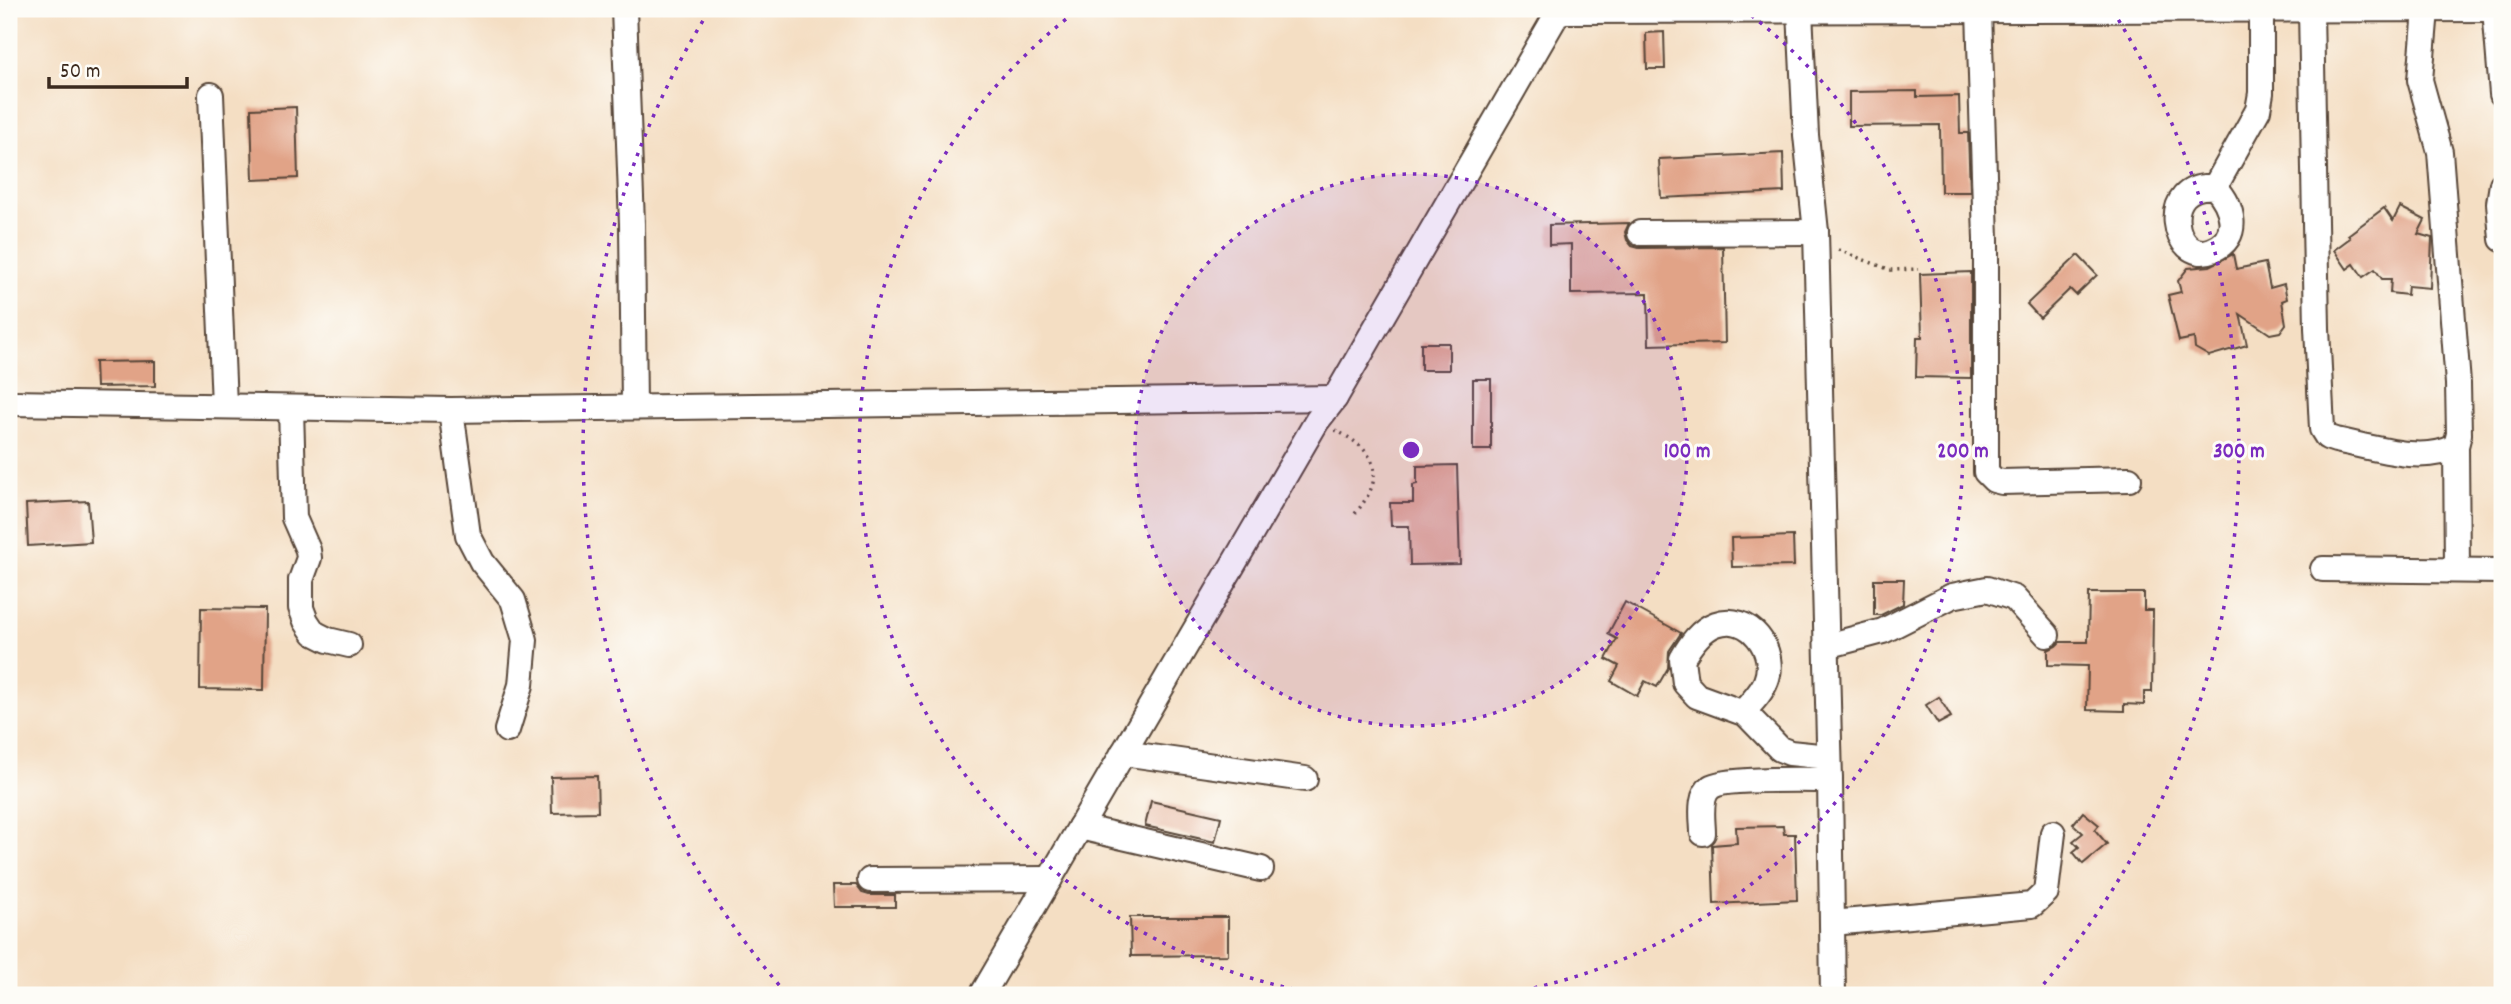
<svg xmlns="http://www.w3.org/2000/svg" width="2511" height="1004" viewBox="0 0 2511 1004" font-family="Dekko,sans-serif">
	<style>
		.building { fill: #e1a387 }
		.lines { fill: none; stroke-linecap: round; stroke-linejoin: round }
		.minor-casing { stroke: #574537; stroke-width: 28 }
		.path { stroke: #574537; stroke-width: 3.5; stroke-dasharray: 2 5; stroke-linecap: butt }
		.minor { stroke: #fff; stroke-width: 24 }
		.ring { fill: none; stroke: #7b2cbf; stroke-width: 3.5; stroke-dasharray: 3.5 7 }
		.centre { fill: #7b2cbf; stroke: #fdfcf7; stroke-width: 3.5 }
		.ring-label { font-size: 21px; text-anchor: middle; font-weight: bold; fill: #7b2cbf; stroke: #fdfcf7; stroke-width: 6; stroke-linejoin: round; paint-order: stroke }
	</style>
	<rect width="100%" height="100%" fill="#fdfcf7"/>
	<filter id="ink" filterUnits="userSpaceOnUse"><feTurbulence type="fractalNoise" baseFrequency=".0143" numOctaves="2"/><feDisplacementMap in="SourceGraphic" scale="14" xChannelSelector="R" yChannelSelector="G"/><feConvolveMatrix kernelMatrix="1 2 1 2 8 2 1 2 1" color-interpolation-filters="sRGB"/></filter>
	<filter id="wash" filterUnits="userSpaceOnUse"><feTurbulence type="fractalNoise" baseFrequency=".00686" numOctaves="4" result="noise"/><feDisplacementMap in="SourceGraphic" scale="28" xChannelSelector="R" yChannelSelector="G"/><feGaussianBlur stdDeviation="1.57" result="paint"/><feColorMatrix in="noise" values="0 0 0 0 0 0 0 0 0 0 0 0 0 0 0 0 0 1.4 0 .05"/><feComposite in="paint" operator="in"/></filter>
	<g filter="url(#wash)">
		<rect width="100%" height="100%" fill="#f4dec3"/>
		<g id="blocks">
			<g class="building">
				<path d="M 1664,32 L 1665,69 L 1647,69 L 1646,33 Z"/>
				<path d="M 1917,91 L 1917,97 L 1959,96 L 1960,133 L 1968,133 L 1970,192 L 1941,192 L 1940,125 L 1849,126 L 1849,92 Z"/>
				<path d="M 296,107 L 298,178 L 253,180 L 251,109 Z"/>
				<path d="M 1783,153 L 1784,192 L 1661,198 L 1659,159 Z"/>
				<path d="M 2400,207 L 2425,220 L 2418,234 L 2432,238 L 2430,288 L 2408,286 L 2407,295 L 2390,293 L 2391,279 L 2382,279 L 2375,269 L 2363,277 L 2354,264 L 2347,269 L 2334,250 L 2350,238 L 2348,235 L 2384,208 L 2393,221 Z"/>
				<path d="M 1629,223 L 1625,232 L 1627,240 L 1632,246 L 1639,248 L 1723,247 L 1725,343 L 1649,345 L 1648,293 L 1571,294 L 1571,244 L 1549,245 L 1549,225 Z"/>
				<path d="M 2233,254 L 2236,269 L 2265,263 L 2270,288 L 2284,284 L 2287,299 L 2282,301 L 2286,324 L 2280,332 L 2270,334 L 2240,314 L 2247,345 L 2209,356 L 2195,348 L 2194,338 L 2179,341 L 2168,295 L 2181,292 L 2178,281 L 2188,268 L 2210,266 Z"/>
				<path d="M 2078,255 L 2097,275 L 2076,295 L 2070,289 L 2040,318 L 2027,304 Z"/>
				<path d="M 1971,272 L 1971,378 L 1916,377 L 1917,337 L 1922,337 L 1920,274 Z"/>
				<rect x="1421" y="343" width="28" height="27"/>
				<path d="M 155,361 L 155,386 L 96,387 L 95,362 Z"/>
				<rect x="1473" y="379" width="18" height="71"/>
				<path d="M 1457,465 L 1460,564 L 1410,565 L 1409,526 L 1391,526 L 1390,503 L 1413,503 L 1413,485 L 1417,484 L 1417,466 Z"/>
				<path d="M 88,501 L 91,542 L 28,546 L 26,504 Z"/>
				<path d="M 1793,536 L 1794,566 L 1732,567 L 1731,538 Z"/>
				<path d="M 1874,579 L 1904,579 L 1903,604 L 1881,615 L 1874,615 Z"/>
				<path d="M 2089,593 L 2144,593 L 2144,610 L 2153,610 L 2152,692 L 2144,692 L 2144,705 L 2124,704 L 2124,711 L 2087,710 L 2088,666 L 2048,665 L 2048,650 L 2056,646 L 2060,642 L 2088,642 Z"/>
				<path d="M 1625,602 L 1681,633 L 1669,651 L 1668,668 L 1657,687 L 1645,681 L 1637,696 L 1611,681 L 1619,666 L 1606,659 L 1617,639 L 1608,634 Z"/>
				<path d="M 201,608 L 265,609 L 264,690 L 200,689 Z"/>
				<path d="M 1939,697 L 1951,717 L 1938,724 L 1926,705 Z"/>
				<path d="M 597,776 L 598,812 L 552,813 L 551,777 Z"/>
				<path d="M 1151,801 L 1221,817 L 1215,842 L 1145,826 Z"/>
				<path d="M 2083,812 L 2099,825 L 2095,830 L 2107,844 L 2083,864 L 2073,852 L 2079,847 L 2073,841 L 2083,833 L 2073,824 Z"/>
				<path d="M 1783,826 L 1784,834 L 1795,834 L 1797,900 L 1714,904 L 1712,845 L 1737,843 L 1736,827 Z"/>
				<path d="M 833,885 L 856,885 L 862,893 L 869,895 L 895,895 L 895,907 L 834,907 Z"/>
				<path d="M 1130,917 L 1228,917 L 1228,955 L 1131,956 Z"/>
			</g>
		</g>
	</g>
	<g filter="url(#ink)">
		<use href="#blocks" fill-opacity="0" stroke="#574537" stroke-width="2"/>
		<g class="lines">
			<defs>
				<g id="minor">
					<path d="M 624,9 L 632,224 L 634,406"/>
					<path d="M 1554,9 L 1559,11 L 2502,9"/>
					<path d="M 2495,9 L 2502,94"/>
					<path d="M 1979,10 L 1986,240 L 1986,472 L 1994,480 L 2002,482 L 2129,479"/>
					<path d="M 2311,10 L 2317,328 L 2322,429 L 2327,437 L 2336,440 C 2371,447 2425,465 2456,446"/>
					<path d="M 2426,10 L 2420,80 L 2440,152 L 2458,384 L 2459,434 L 2456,446 L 2457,569"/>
					<path d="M 1800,11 L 1806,135 L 1816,232 L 1830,780 L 1833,995"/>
					<path d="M 211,95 L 224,405"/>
					<path d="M 2502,184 L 2499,203 L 2502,239"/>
					<path d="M 2215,187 C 2233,206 2242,238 2212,250 C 2173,266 2156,181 2215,187 L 2258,110 L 2261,93 L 2261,10"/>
					<path d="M 1640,233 L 1816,232"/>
					<path d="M 9,403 L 451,410 L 1335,398"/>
					<path d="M 291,408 L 294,518 L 308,550 L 309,558 L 301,580 L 301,608 L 306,621 L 314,633 L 328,640 L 349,645"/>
					<path d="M 451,410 L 468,535 L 482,562 L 513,600 L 525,640 L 521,685 L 507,730"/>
					<path d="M 2323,569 L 2502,571"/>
					<path d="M 1827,646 L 1883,631 L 1952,596 L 1987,589 L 2014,598 L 2047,635"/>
					<path d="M 1743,712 C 1751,703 1762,692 1766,681 C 1778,651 1749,612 1716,624 C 1700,630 1690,645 1682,659 L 1685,683 L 1697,696 L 1746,714 L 1780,749 L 1790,753 L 1829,757"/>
					<path d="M 1123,753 L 1305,779"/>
					<path d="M 1080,827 L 1261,869"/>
					<path d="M 1703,833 C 1703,820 1698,796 1711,787 C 1723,778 1810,780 1830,780"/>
					<path d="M 870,880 L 1050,879"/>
					<path d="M 1832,923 L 2032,905 L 2046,892 L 2053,833"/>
					<path d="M 982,995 L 1317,421 L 1335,398 L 1560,9"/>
				</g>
			</defs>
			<use href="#minor" class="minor-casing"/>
			<g class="path">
				<path d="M 1838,250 L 1891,270 L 1919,269"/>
				<path d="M 1335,430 C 1380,452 1387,478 1352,517"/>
			</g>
			<use href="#minor" class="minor"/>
		</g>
	</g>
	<circle cx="1411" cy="450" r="276" fill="#7b2cbf" fill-opacity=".12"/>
	<g class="ring">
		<circle cx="1411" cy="450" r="276"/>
		<path d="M1325 995A552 552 0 0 1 1079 9M1743 9A552 552 0 0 1 1497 995"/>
		<path d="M786 993A828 828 0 0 1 709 11M2113 11A828 828 0 0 1 2036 993"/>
	</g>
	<circle cx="1411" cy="450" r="10" class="centre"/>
	<g class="ring-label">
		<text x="1687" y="457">100 m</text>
		<text x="1963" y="457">200 m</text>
		<text x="2239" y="457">300 m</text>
	</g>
	<rect width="2511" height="1004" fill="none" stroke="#fdfcf7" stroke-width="35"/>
	<path d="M49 77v10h138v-10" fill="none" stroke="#3b2a1e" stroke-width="3.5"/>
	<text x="60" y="77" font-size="21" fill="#3b2a1e" stroke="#fdfcf7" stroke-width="5" paint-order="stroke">50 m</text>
</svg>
